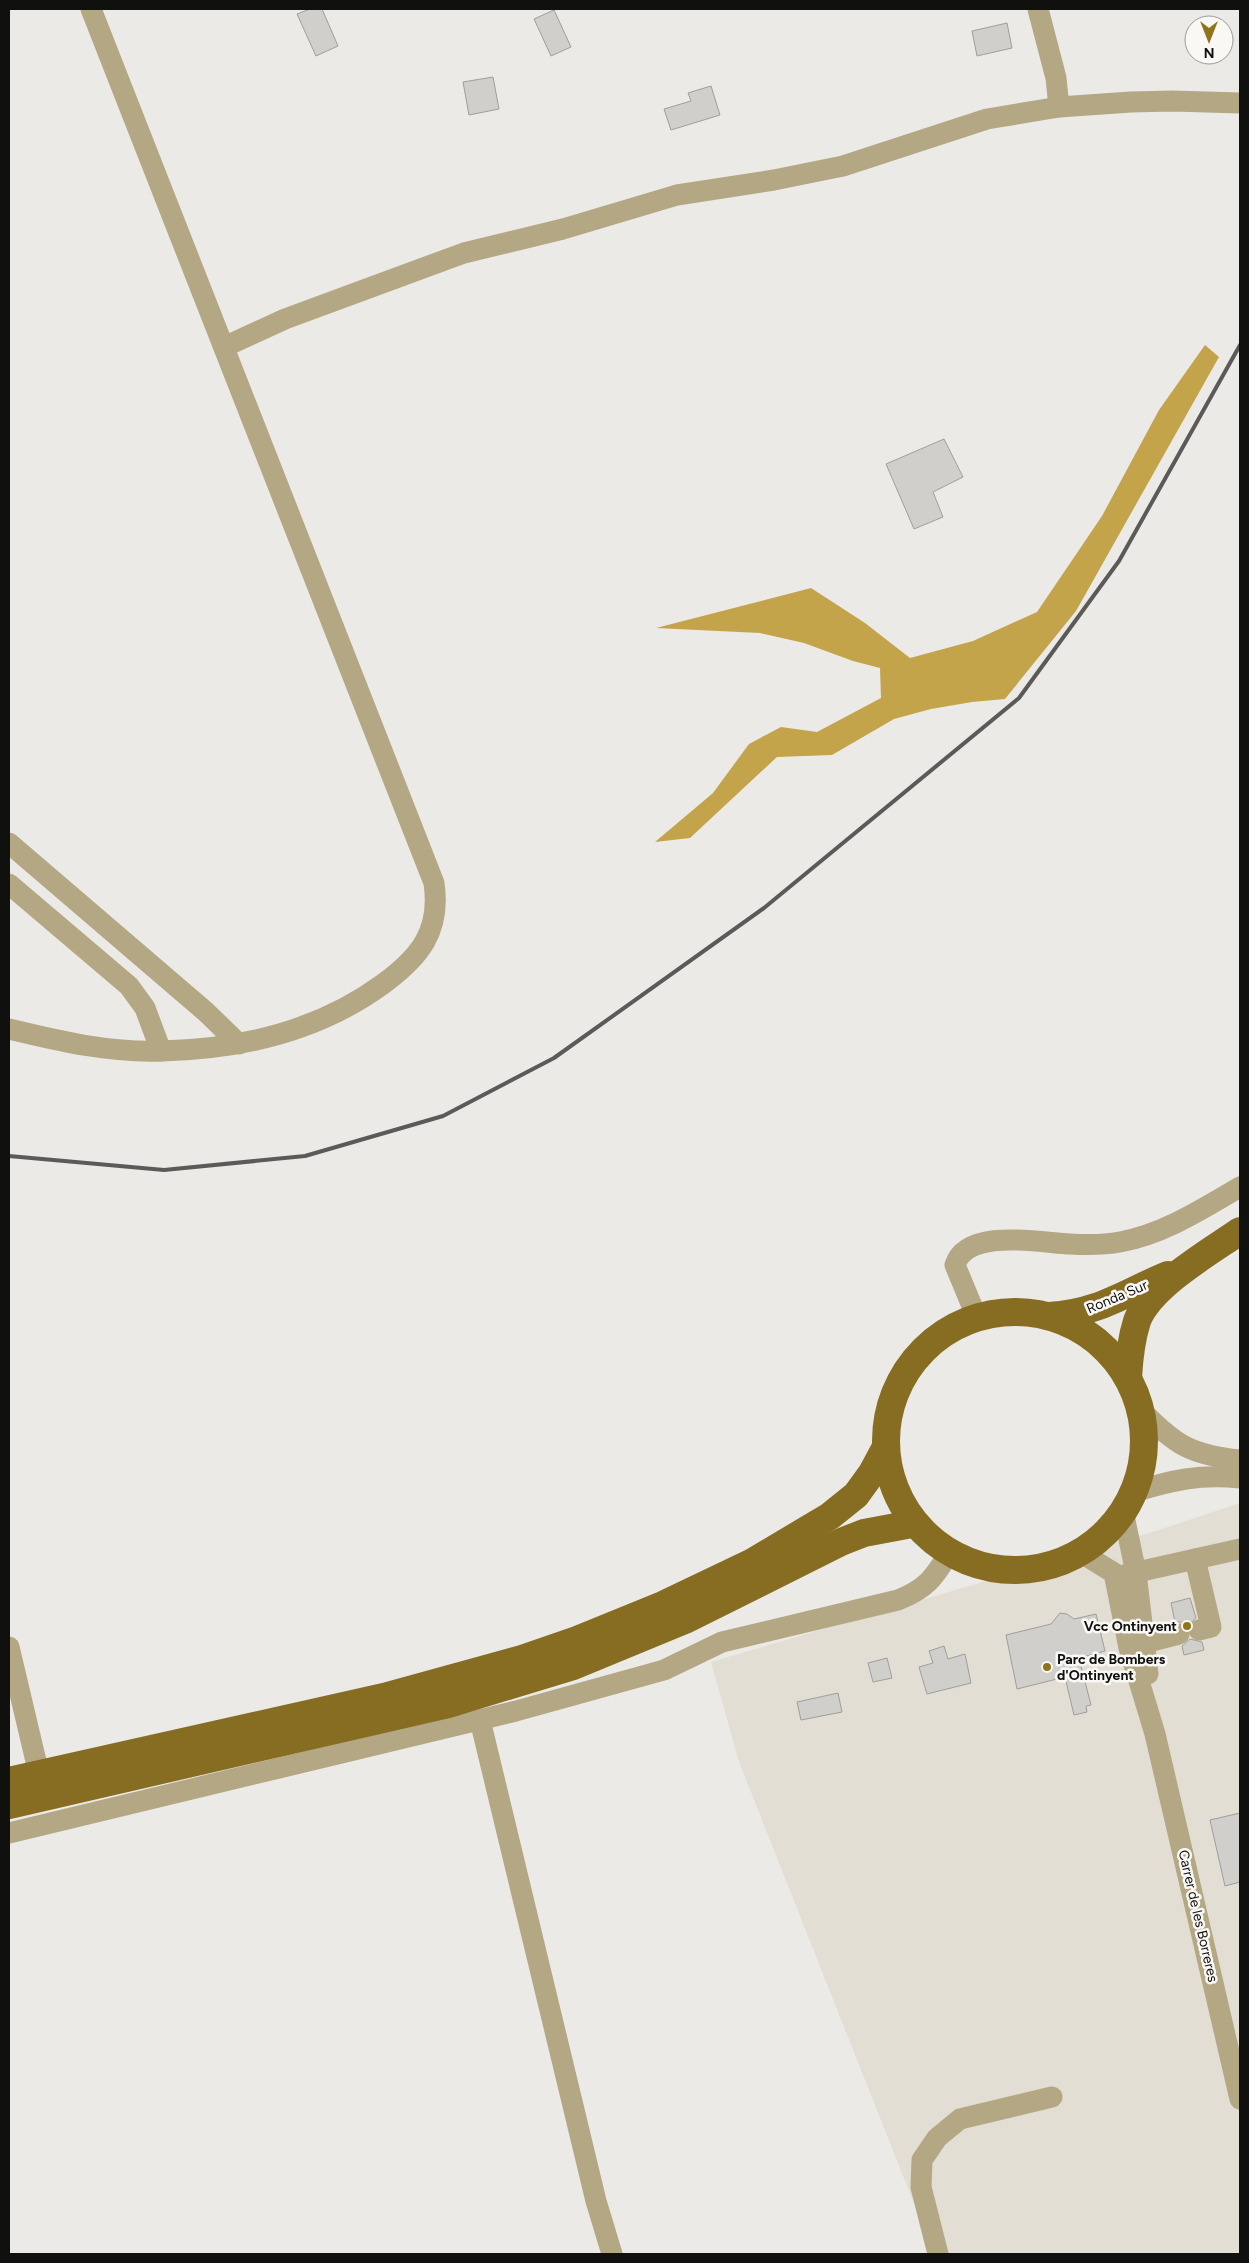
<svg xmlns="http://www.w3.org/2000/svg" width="1249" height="2263" viewBox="0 0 1249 2263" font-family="Figtree,sans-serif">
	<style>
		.built { fill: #e2ded4 }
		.forest { fill: #c3a44b }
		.building { fill: #d0cfcc; stroke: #9f9e9b }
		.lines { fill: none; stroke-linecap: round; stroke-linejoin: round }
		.minor { stroke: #b4a783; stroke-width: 21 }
		.major { stroke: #866d22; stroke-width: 28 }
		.rail { stroke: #5b5a59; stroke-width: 4 }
		.poi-dot { fill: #907419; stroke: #f9f8f5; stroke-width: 2 }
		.labels { text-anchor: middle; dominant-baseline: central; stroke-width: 5; stroke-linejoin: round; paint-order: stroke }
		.street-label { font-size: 14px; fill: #10100f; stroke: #f9f8f5 }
		.poi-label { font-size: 14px; font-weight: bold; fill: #10100f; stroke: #f9f8f5; text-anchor: end }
	</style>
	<rect width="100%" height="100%" fill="#ebeae7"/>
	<path class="built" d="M 1240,1503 L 1240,2254 L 934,2254 L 739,1762 L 711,1662 L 1156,1531 Z"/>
	<path class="forest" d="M 1205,345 L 1219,357 L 1076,611 L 1005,699 L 972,702 L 931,709 L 894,719 L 832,755 L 777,757 L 690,838 L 655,842 L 713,793 L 749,744 L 781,727 L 817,732 L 881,698 L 880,668 L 853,661 L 804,643 L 760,633 L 656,628 L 811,588 L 865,623 L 910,658 L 973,641 L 1037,612 L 1102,516 L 1159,410 Z"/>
	<g class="building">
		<path d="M 310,9 L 322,9 L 338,46 L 316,56 L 297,14 Z"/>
		<path d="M 554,10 L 571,47 L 551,56 L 534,19 Z"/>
		<path d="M 1007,23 L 1012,48 L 977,56 L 972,31 Z"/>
		<path d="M 493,77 L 499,109 L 469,115 L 463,82 Z"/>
		<path d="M 711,86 L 720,115 L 671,130 L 664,109 L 691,101 L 688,93 Z"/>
		<path d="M 944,439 L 963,477 L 933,492 L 943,517 L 914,529 L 886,464 Z"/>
		<path d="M 1190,1598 L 1196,1618 L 1188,1625 L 1182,1622 L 1175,1622 L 1171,1603 Z"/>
		<path d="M 1060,1613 L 1067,1614 L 1074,1619 L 1096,1614 L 1105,1651 L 1079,1658 L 1091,1705 L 1086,1706 L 1087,1712 L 1074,1715 L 1065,1677 L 1017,1689 L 1006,1635 L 1051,1624 Z"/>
		<path d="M 1190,1639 L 1202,1642 L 1204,1650 L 1184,1655 L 1182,1646 Z"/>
		<path d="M 944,1646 L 948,1659 L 965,1654 L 971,1683 L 927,1694 L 919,1667 L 933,1663 L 929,1651 Z"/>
		<path d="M 887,1658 L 892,1678 L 873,1682 L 868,1663 Z"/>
		<path d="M 838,1693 L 842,1712 L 801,1720 L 797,1702 Z"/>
		<path d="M 1240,1813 L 1240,1882 L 1225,1886 L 1210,1820 Z"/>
	</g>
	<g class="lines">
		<g class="minor">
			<path d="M 1038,9 L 1056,78 L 1059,107"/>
			<path d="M 224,347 L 285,319 L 464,253 L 563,229 L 677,195 L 774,180 L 843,166 L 987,119 L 1059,107 L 1131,102 L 1172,101 L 1240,103"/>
			<path d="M 9,843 L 206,1012 L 239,1044"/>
			<path d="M 9,884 L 129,986 L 145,1008 L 161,1051"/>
			<path d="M 9,1029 C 59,1041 109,1053 162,1051 C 241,1049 319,1031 383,984 C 420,957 441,931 434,883 L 91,9"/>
			<path d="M 977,1318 L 955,1265 C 967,1227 1042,1243 1070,1244 C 1086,1245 1104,1245 1120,1242 C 1164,1234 1202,1209 1240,1187"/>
			<path d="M 1141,1410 C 1175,1445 1191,1455 1240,1460"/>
			<path d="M 1134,1492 C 1172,1480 1199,1474 1240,1478"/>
			<path d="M 1123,1511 L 1136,1573 L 1148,1674"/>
			<path d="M 1080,1552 L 1114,1573 L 1129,1648 L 1155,1734 L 1240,2099"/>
			<path d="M 1195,1559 L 1211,1627 L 1199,1630"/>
			<path d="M 1124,1575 L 1240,1549"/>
			<path d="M 1144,1643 L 1179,1634"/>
			<path d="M 9,1647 L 39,1774"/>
			<path d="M 480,1720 L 596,2201 L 612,2254"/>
			<path d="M 9,1833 L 516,1711 L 664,1670 L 722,1642 L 898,1600 C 926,1589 934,1578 949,1553"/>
			<path d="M 938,2254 L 921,2187 L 922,2160 L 937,2138 L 960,2119 L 1052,2097"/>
		</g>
		<g class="major">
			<circle cx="1015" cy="1441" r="129"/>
			<path d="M 1049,1316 C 1099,1313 1124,1293 1168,1275"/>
			<path d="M 1128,1378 C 1129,1359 1131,1340 1137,1321 C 1150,1286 1210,1252 1240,1231"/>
			<path d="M 9,1781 L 384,1697 L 522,1659 L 577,1640 L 663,1605 L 751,1563 L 830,1516 L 856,1495 L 872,1473 L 886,1447"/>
			<path d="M 9,1805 L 448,1704 L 573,1666 L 687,1619 L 841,1542 L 864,1533 L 912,1524"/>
		</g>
		<path class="rail" d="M 9,1156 L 164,1170 L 305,1156 L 443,1116 L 554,1058 L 764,908 L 1019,698 L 1119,561 L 1240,345"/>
	</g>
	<g class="poi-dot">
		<circle cx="1187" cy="1626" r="5"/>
		<circle cx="1047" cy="1667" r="5"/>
	</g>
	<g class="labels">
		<g class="street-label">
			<text transform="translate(1117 1297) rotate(-23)">Ronda Sur</text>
			<text transform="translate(1198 1916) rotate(77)">Carrer de les Borreres</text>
		</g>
		<g class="poi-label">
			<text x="1177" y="1626">Vcc Ontinyent</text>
			<text x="1057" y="1659" text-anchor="start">Parc de Bombers<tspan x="1057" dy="16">d'Ontinyent</tspan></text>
		</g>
	</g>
	<rect width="1249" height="2263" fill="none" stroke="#10100f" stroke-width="20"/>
	<g transform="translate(1209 40) rotate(180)"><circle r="24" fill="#f9f8f5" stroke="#9c9b99"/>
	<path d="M0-4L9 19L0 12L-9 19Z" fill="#907419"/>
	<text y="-8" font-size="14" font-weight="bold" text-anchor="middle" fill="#10100f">N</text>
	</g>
</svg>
